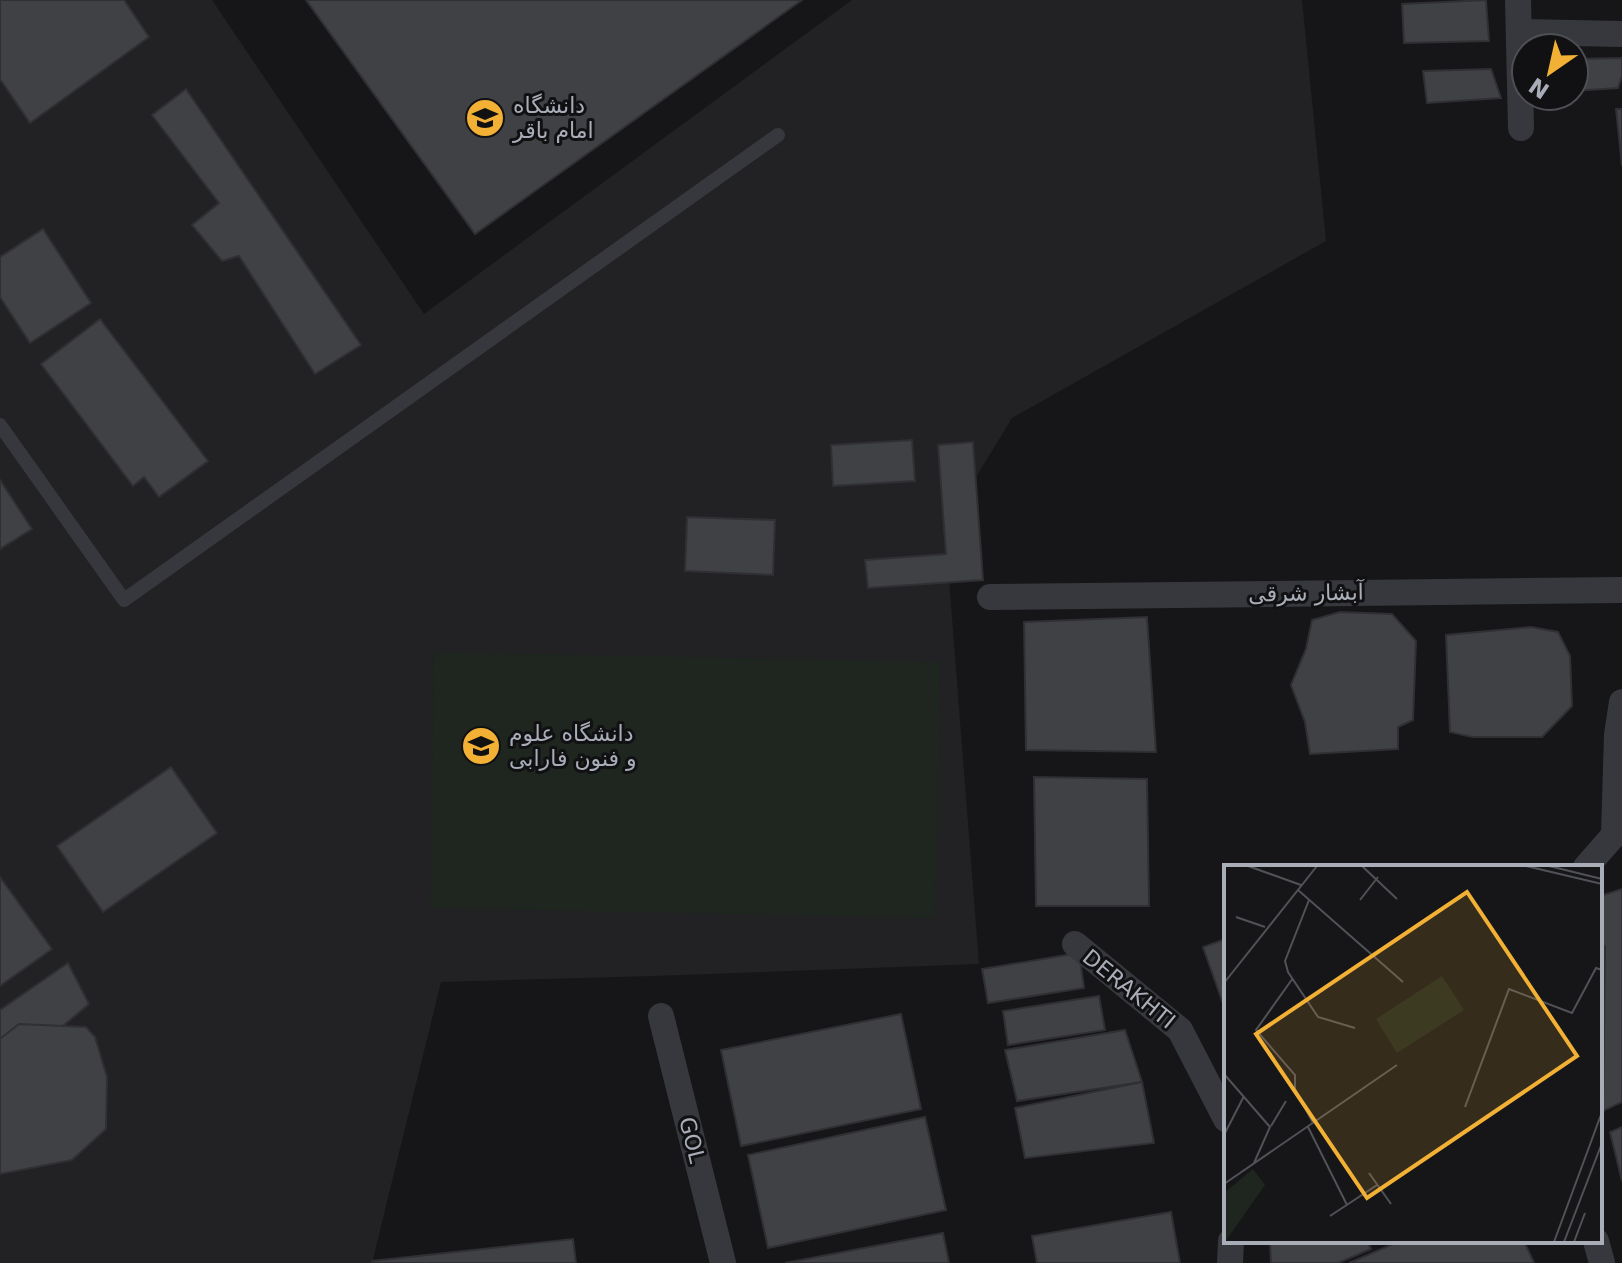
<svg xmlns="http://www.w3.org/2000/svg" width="1622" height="1263" viewBox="0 0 1622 1263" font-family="'DejaVu Sans',Vazirmatn,sans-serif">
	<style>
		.built { fill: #222225 }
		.green { fill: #1e261f }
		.building { fill: #404145; stroke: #303034; stroke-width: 2 }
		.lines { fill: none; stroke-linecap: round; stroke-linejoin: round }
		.lane { stroke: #37383d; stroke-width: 14 }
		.street { stroke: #37383d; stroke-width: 26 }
		.labels { text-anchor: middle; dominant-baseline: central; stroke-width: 6; stroke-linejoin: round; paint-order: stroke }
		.poi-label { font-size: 22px; fill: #a8adb8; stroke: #111113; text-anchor: start }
		.street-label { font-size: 22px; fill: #a8adb8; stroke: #111113 }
		.inset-road { fill: none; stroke: #505258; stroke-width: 2 }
		.view { fill: #f2b134; fill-opacity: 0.15; stroke: #f2b134; stroke-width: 4 }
		.inset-edge { fill: none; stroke: #a8adb8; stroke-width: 4 }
	</style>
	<rect width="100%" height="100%" fill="#161618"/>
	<path class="built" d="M 0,0 L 212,0 L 424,314 L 852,0 L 1302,0 L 1326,241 L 1012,418 L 945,528 L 979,964 L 654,976 L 441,982 L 372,1263 L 0,1263 Z"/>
	<path class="green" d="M 434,652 L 940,662 L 935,918 L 430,908 Z"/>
	<g class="building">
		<path d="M 0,0 L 124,0 L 149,37 L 30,123 L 0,79 Z"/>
		<path d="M 306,0 L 802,0 L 475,234 Z"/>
		<path d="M 1486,0 L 1489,41 L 1404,43 L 1402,4 Z"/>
		<path d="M 1622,58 L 1622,76 L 1618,88 L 1574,91 L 1574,59 Z"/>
		<path d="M 1491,69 L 1501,98 L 1427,103 L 1423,71 Z"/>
		<path d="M 186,89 L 361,345 L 315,374 L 239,256 L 222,261 L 192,225 L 219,203 L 152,115 Z"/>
		<path d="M 1616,109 L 1622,109 L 1622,166 Z"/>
		<path d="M 43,229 L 91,303 L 30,343 L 0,297 L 0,257 Z"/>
		<path d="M 100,319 L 208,461 L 159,497 L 144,477 L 133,486 L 41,364 Z"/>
		<path d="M 912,440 L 915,481 L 833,486 L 831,445 Z"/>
		<path d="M 973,442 L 983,580 L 868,588 L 865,560 L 946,554 L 938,445 Z"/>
		<path d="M 0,480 L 32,529 L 0,549 Z"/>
		<path d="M 687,517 L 775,520 L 773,575 L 685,571 Z"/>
		<path d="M 1340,612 L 1392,614 L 1416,641 L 1413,720 L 1398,727 L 1398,749 L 1310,754 L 1305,722 L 1291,685 L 1306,649 L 1312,620 Z"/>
		<path d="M 1147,617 L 1156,752 L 1026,750 L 1024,622 Z"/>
		<path d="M 1531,627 L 1558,632 L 1570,656 L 1572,706 L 1542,737 L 1472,737 L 1450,732 L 1446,635 Z"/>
		<path d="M 171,767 L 217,833 L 103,912 L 57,846 Z"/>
		<path d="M 1034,777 L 1147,779 L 1149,906 L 1036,906 Z"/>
		<path d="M 0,877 L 52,949 L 0,986 Z"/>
		<path d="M 1622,889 L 1622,1102 L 1603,1111 L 1605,946 L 1600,944 L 1600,896 Z"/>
		<path d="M 1226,939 L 1226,1012 L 1203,947 Z"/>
		<path d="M 1079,953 L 1084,988 L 988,1003 L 982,969 Z"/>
		<path d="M 68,963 L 89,1004 L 33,1051 L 13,1054 L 0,1036 L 0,1010 Z"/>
		<path d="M 1099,996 L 1105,1030 L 1008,1045 L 1003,1011 Z"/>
		<path d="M 901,1014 L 921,1109 L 741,1146 L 721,1050 Z"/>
		<path d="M 19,1024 L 86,1027 L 95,1037 L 107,1077 L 106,1129 L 72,1160 L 0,1174 L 0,1039 Z"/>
		<path d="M 1125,1030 L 1142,1082 L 1017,1101 L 1005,1050 Z"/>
		<path d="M 1142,1082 L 1154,1143 L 1025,1158 L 1015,1108 Z"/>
		<path d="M 925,1117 L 946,1210 L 768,1248 L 748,1155 Z"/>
		<path d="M 1622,1127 L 1622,1181 L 1610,1132 Z"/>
		<path d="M 1171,1212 L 1180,1263 L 1037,1263 L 1032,1236 Z"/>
		<path d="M 943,1233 L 949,1263 L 785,1263 Z"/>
		<path d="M 573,1239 L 576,1263 L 372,1263 L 372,1261 Z"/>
		<path d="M 1272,1241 L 1367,1241 L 1371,1249 L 1338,1263 L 1271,1263 L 1270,1242 Z"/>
		<path d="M 1400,1241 L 1524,1241 L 1534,1263 L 1349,1263 Z"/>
	</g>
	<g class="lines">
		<path class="lane" d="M 0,425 L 124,600 L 778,135"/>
		<g class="street">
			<path d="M 1518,0 L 1521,128"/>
			<path d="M 1519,32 L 1622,34"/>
			<path d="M 990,597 L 1622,590"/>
			<path d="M 1586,867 L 1614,835 L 1617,735 L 1622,702"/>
			<path d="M 1075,944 L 1180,1030 L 1226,1119"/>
			<path d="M 661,1016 L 723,1263"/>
			<path d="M 1596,1241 L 1602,1263"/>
			<path d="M 1230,1263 L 1231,1241"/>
		</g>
	</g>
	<defs>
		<symbol id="university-disc" viewBox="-11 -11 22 22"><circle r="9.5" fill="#f2b134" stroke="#111113"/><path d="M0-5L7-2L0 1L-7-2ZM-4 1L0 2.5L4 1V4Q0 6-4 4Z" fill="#111"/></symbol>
	</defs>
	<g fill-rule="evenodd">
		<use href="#university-disc" x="463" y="96" width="44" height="44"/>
		<use href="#university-disc" x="459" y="724" width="44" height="44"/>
	</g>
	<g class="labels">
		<g class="poi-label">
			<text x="513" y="105">دانشگاه<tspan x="513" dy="25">امام باقر</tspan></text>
			<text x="509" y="733">دانشگاه علوم<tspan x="509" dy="25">و فنون فارابی</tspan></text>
		</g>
		<g class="street-label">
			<text transform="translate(1306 593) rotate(-1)">آبشار شرقی</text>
			<text transform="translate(1129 989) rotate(39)">DERAKHTI</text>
			<text transform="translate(692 1140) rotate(76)">GOL</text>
		</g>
	</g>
	<g transform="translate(1224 865)">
		<rect width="378" height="378" fill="#161618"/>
		<path d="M 218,111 L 240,145 L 173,188 L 152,154 ZM 29,304 L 41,320 L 1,377 L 0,328 Z" fill="#1e261f"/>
		<path class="inset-road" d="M 24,1 L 77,20M 138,1 L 173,34M 302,1 L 378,19M 325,1 L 378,14M 74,25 L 179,117M 85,35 L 61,96 L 64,107 L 94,152 L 131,163M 136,35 L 154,12M 12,52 L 41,62M 69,113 L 32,165 L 71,210 L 71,224 L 89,258M 0,118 L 93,1M 0,209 L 46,262 L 30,298M 241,242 L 285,124 L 348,148 L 372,103 L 378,105M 47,261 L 62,236M 84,262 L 123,340M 0,270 L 20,231M 145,308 L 167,339M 0,319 L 173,200M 106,351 L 153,320M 330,377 L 378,247M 340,377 L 378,278M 350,377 L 361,348"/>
		<path class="view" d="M 243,27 L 353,191 L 143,333 L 32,169 Z"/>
		<rect width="378" height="378" class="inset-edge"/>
	</g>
	<g transform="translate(1550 72) rotate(214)"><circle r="38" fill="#111113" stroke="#4d4f55" stroke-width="2"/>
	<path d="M0-6L14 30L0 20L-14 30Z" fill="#f2b134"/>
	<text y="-12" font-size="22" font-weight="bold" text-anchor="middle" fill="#a8adb8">N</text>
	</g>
</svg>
